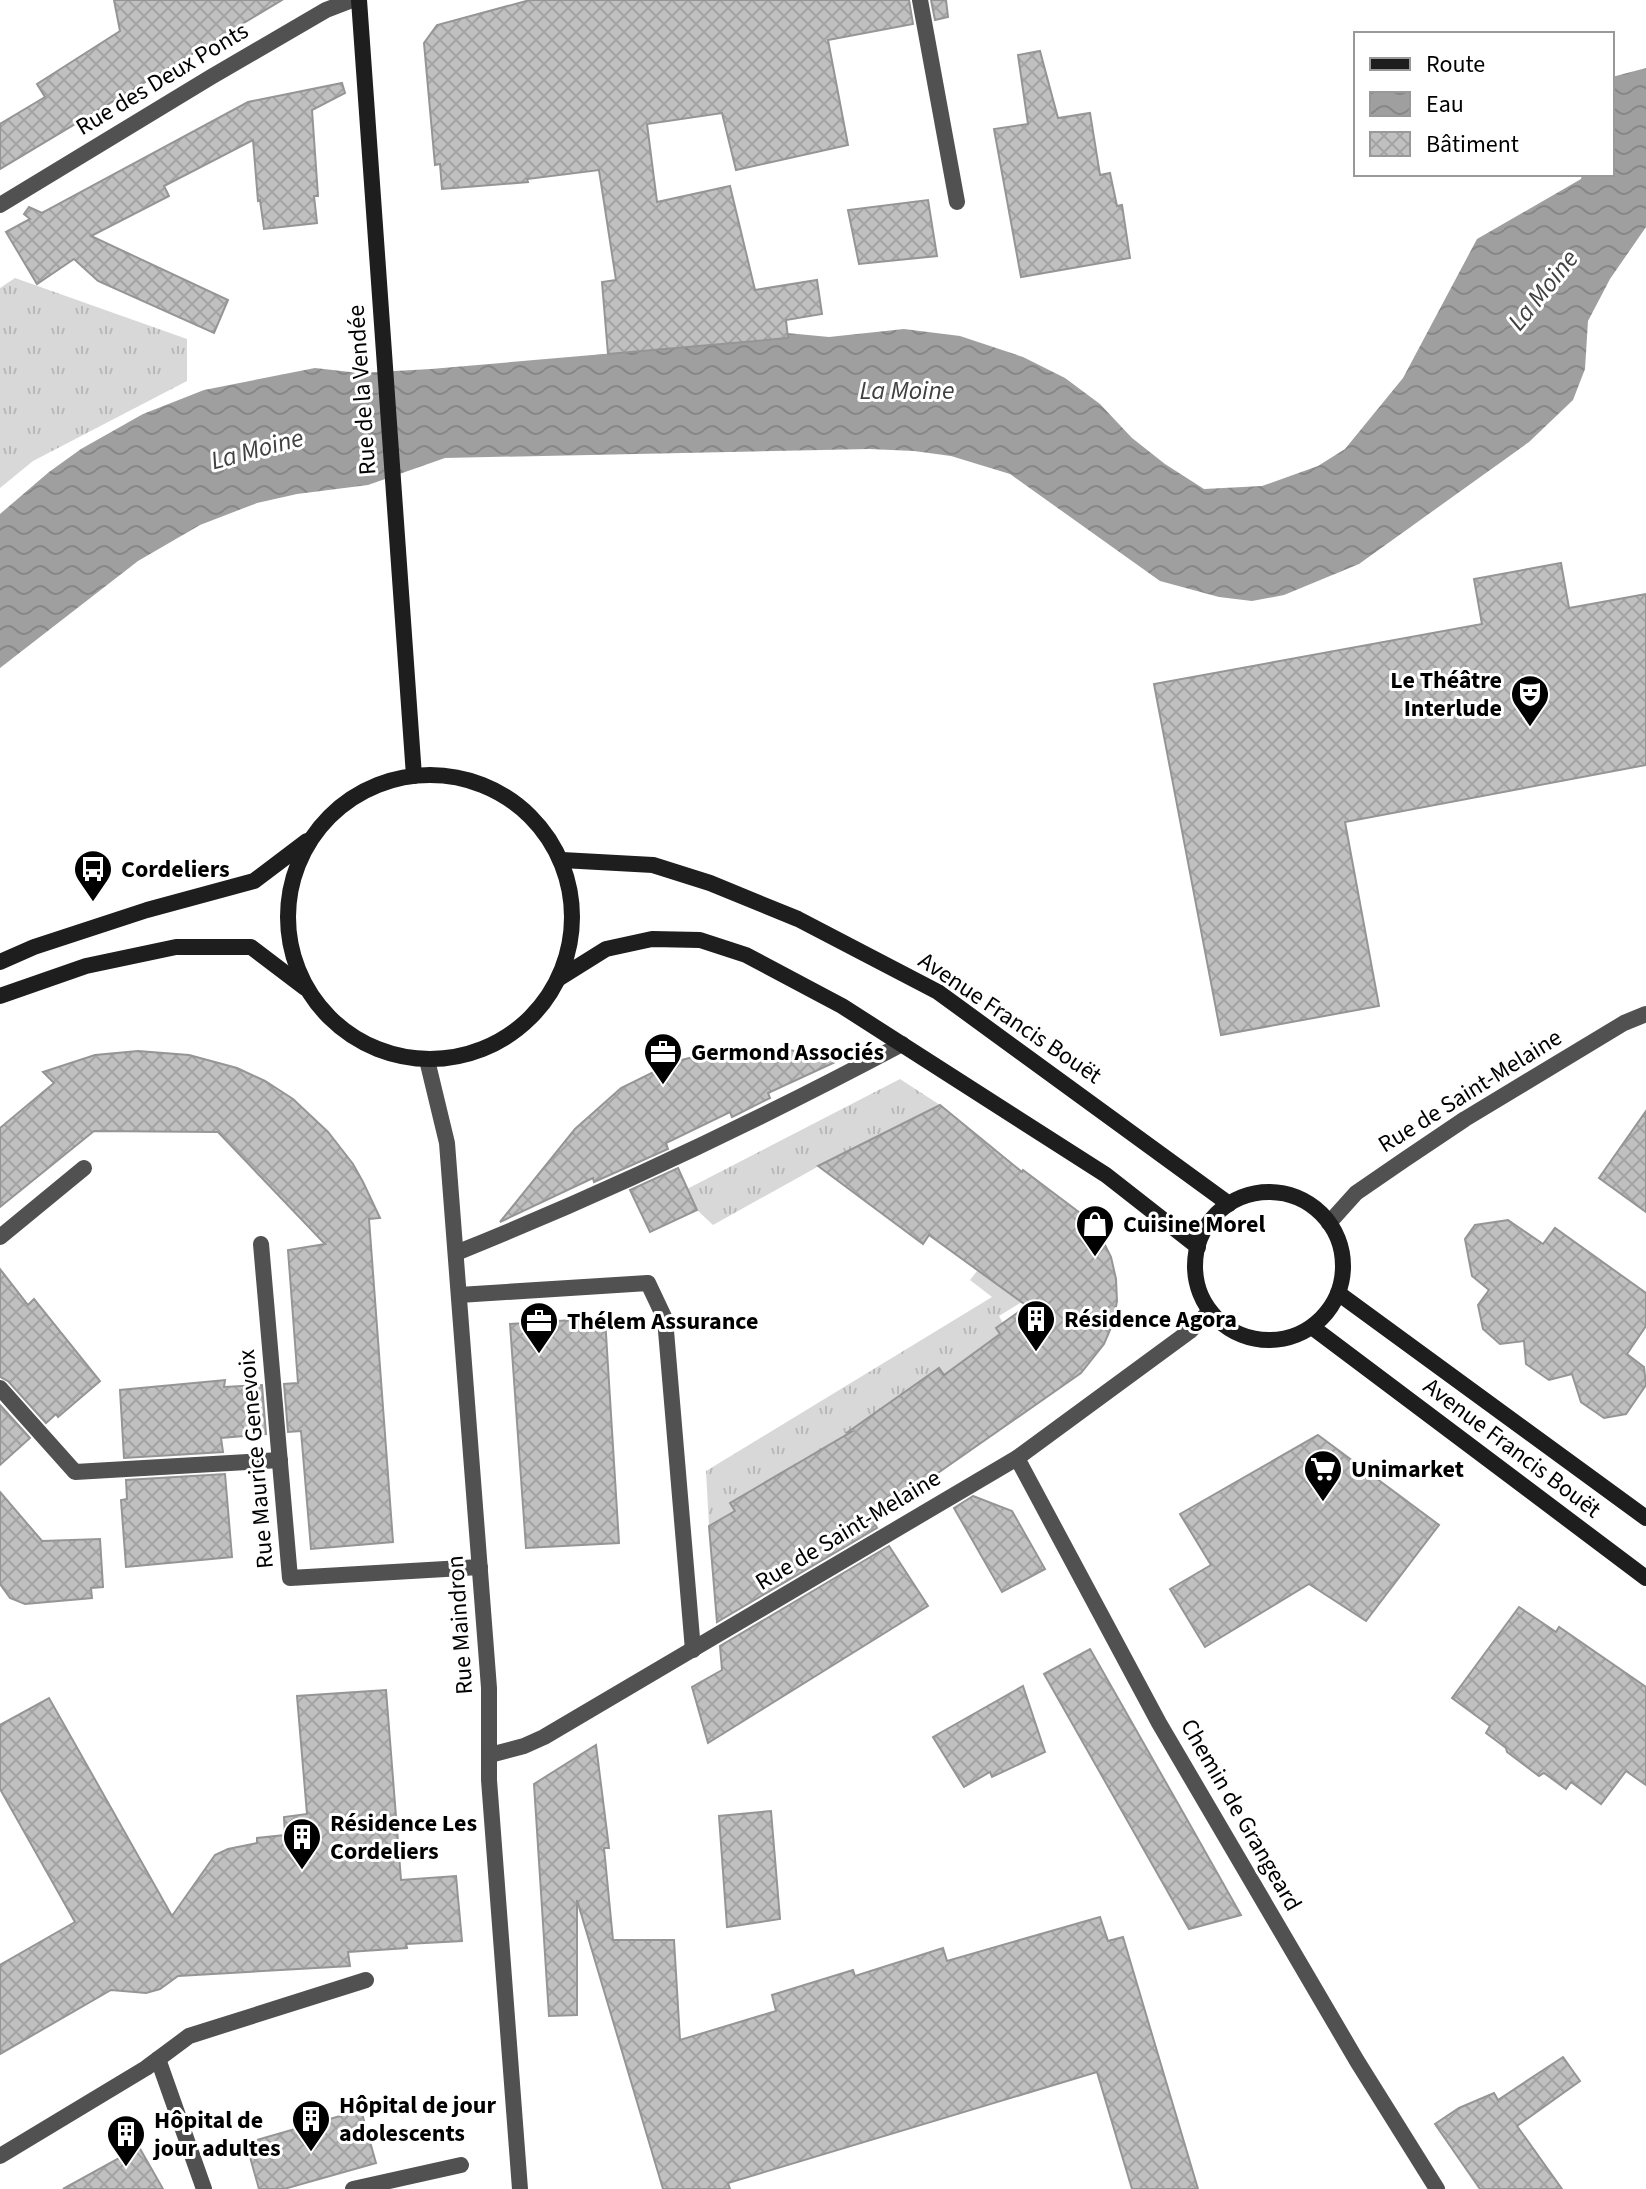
<svg xmlns="http://www.w3.org/2000/svg" width="1646" height="2189" viewBox="0 0 1646 2189" font-family="'Source Sans 3',sans-serif">
	<style>
		.grass { fill: url(#grass-tufts) }
		.water { fill: url(#water-waves) }
		.building { fill: url(#building-cross-hatch); stroke: #959595; stroke-width: 2 }
		.lines { fill: none; stroke-linecap: round; stroke-linejoin: round }
		.lane { stroke: #515151; stroke-width: 16 }
		.street { stroke: #515151; stroke-width: 16 }
		.secondary { stroke: #1e1e1e; stroke-width: 16 }
		.labels { text-anchor: middle; dominant-baseline: central; stroke-width: 6; stroke-linejoin: round; paint-order: stroke }
		.street-label { font-size: 24px; fill: #000; stroke: #fff }
		.poi-label { font-size: 24px; font-weight: bold; fill: #000; stroke: #fff; text-anchor: start }
		.water-label { font-size: 26px; font-style: italic; fill: #404040; stroke: #fff }
	</style>
	<defs>
		<pattern id="grass-tufts" width="24" height="20" patternUnits="userSpaceOnUse" patternTransform="scale(2)"><rect width="24" height="20" fill="#d8d8d8"/><path d="M3 7l-1-3M5 7V3M7 7l1-3M15 17l-1-3M17 17v-4M19 17l1-3" fill="none" stroke="#b8b8b8"/></pattern>
		<pattern id="water-waves" width="16" height="10" patternUnits="userSpaceOnUse" patternTransform="scale(2)"><rect width="16" height="10" fill="#9f9f9f"/><path d="M0 5q4-4 8 0t8 0" fill="none" stroke="#878787"/></pattern>
		<pattern id="building-cross-hatch" width="8" height="8" patternUnits="userSpaceOnUse" patternTransform="scale(2)"><rect width="8" height="8" fill="#c0c0c0"/><path d="M0 0l8 8M0 8l8-8" fill="none" stroke="#a3a3a3"/></pattern>
	</defs>
	<rect width="100%" height="100%" fill="#fff"/>
	<g class="grass">
		<path d="M 15,278 L 187,339 L 187,381 L 33,461 L 0,488 L 0,288 Z"/>
		<path d="M 900,1079 L 940,1105 L 819,1166 L 713,1225 L 697,1210 L 687,1189 Z"/>
		<path d="M 985,1261 L 1030,1297 L 999,1316 L 1003,1323 L 996,1328 L 1000,1334 L 944,1375 L 938,1368 L 921,1380 L 926,1387 L 820,1459 L 815,1452 L 796,1463 L 800,1471 L 731,1504 L 735,1511 L 709,1526 L 706,1471 L 992,1297 L 970,1280 Z"/>
	</g>
	<path class="water" d="M 1646,68 L 1646,227 L 1610,279 L 1588,321 L 1585,369 L 1573,400 L 1529,442 L 1359,564 L 1284,595 L 1252,601 L 1219,597 L 1160,581 L 1010,474 L 951,456 L 914,451 L 869,449 L 445,458 L 368,485 L 297,494 L 257,503 L 200,525 L 138,561 L 0,668 L 0,514 L 49,472 L 81,449 L 143,414 L 204,390 L 315,368 L 359,373 L 431,369 L 767,340 L 787,338 L 787,333 L 829,337 L 904,329 L 960,336 L 1023,357 L 1065,378 L 1100,404 L 1132,438 L 1165,464 L 1204,489 L 1262,486 L 1318,466 L 1345,449 L 1403,378 L 1477,239 L 1581,179 L 1582,174 L 1612,174 L 1612,77 Z"/>
	<g class="building">
		<path d="M 114,0 L 282,0 L 0,169 L 0,124 L 45,97 L 37,84 L 120,31 Z"/>
		<path d="M 530,0 L 909,0 L 913,24 L 828,40 L 848,145 L 736,170 L 722,113 L 647,124 L 657,202 L 730,186 L 755,290 L 817,280 L 822,314 L 786,320 L 788,338 L 608,354 L 602,282 L 616,280 L 599,170 L 527,179 L 528,182 L 442,189 L 440,164 L 435,165 L 424,43 L 437,25 Z"/>
		<path d="M 931,0 L 946,0 L 948,17 L 935,20 Z"/>
		<path d="M 1040,51 L 1058,118 L 1090,113 L 1100,175 L 1110,173 L 1117,206 L 1122,205 L 1130,258 L 1021,277 L 994,129 L 1028,124 L 1018,55 Z"/>
		<path d="M 342,83 L 345,93 L 312,110 L 318,196 L 314,196 L 317,223 L 264,229 L 260,200 L 258,201 L 253,140 L 164,186 L 169,196 L 91,236 L 228,300 L 214,333 L 98,281 L 74,259 L 37,284 L 6,232 L 30,219 L 24,214 L 29,207 L 42,213 L 248,102 Z"/>
		<path d="M 928,200 L 937,256 L 859,264 L 848,210 Z"/>
		<path d="M 1561,563 L 1569,608 L 1646,594 L 1646,765 L 1345,822 L 1379,1006 L 1221,1035 L 1154,684 L 1482,624 L 1474,579 Z"/>
		<path d="M 768,1047 L 844,1058 L 768,1093 L 770,1098 L 732,1117 L 730,1112 L 666,1143 L 668,1149 L 594,1182 L 593,1178 L 500,1222 L 575,1129 L 621,1088 L 674,1062 L 712,1052 Z"/>
		<path d="M 138,1051 L 189,1055 L 237,1068 L 265,1081 L 293,1099 L 328,1132 L 353,1164 L 363,1182 L 380,1218 L 369,1219 L 393,1542 L 311,1549 L 301,1431 L 288,1432 L 284,1384 L 298,1383 L 288,1250 L 325,1244 L 218,1132 L 94,1131 L 0,1207 L 0,1128 L 54,1083 L 43,1072 L 95,1055 Z"/>
		<path d="M 940,1105 L 1022,1172 L 1023,1170 L 1088,1219 L 1101,1237 L 1111,1257 L 1116,1279 L 1117,1301 L 1113,1323 L 1104,1344 L 1081,1373 L 872,1519 L 877,1528 L 717,1622 L 709,1526 L 735,1511 L 730,1503 L 851,1432 L 848,1432 L 939,1368 L 944,1375 L 1000,1334 L 996,1328 L 1027,1306 L 929,1235 L 923,1244 L 818,1166 Z"/>
		<path d="M 1646,1111 L 1646,1212 L 1599,1178 Z"/>
		<path d="M 678,1168 L 697,1210 L 650,1232 L 630,1190 Z"/>
		<path d="M 1508,1220 L 1543,1244 L 1555,1228 L 1646,1293 L 1646,1326 L 1627,1354 L 1644,1367 L 1646,1385 L 1626,1414 L 1604,1418 L 1581,1402 L 1572,1374 L 1549,1380 L 1526,1364 L 1524,1341 L 1500,1344 L 1483,1329 L 1478,1305 L 1489,1290 L 1472,1276 L 1465,1239 L 1475,1225 Z"/>
		<path d="M 0,1269 L 28,1305 L 34,1299 L 100,1381 L 58,1417 L 56,1414 L 46,1423 L 8,1381 L 0,1377 Z"/>
		<path d="M 605,1318 L 619,1543 L 526,1548 L 510,1324 Z"/>
		<path d="M 225,1380 L 224,1387 L 262,1385 L 266,1434 L 221,1438 L 223,1452 L 124,1458 L 120,1390 Z"/>
		<path d="M 0,1405 L 30,1438 L 0,1465 Z"/>
		<path d="M 1318,1435 L 1439,1525 L 1366,1621 L 1309,1584 L 1205,1647 L 1170,1589 L 1211,1565 L 1180,1514 Z"/>
		<path d="M 225,1474 L 232,1557 L 126,1567 L 121,1500 L 127,1499 L 126,1480 Z"/>
		<path d="M 0,1492 L 42,1541 L 100,1539 L 103,1587 L 91,1588 L 92,1598 L 25,1604 L 10,1598 L 0,1584 Z"/>
		<path d="M 973,1496 L 1012,1511 L 1045,1569 L 1002,1592 L 954,1508 Z"/>
		<path d="M 889,1546 L 928,1606 L 708,1743 L 692,1687 L 722,1670 L 720,1646 Z"/>
		<path d="M 1519,1607 L 1556,1632 L 1559,1627 L 1646,1687 L 1646,1785 L 1626,1771 L 1601,1804 L 1571,1782 L 1566,1789 L 1544,1773 L 1539,1776 L 1507,1752 L 1506,1748 L 1486,1733 L 1490,1726 L 1452,1698 Z"/>
		<path d="M 1090,1649 L 1189,1823 L 1241,1915 L 1189,1929 L 1044,1674 Z"/>
		<path d="M 1023,1686 L 1045,1752 L 992,1777 L 990,1772 L 964,1787 L 933,1737 Z"/>
		<path d="M 386,1690 L 401,1880 L 456,1876 L 462,1941 L 406,1944 L 407,1948 L 348,1952 L 350,1966 L 178,1976 L 160,1989 L 146,1993 L 111,1990 L 0,2054 L 0,1965 L 75,1922 L 0,1789 L 0,1725 L 49,1698 L 172,1916 L 215,1855 L 228,1849 L 257,1843 L 257,1838 L 285,1835 L 284,1817 L 307,1814 L 297,1696 Z"/>
		<path d="M 596,1745 L 609,1848 L 604,1848 L 613,1940 L 674,1940 L 680,2040 L 776,2011 L 772,1995 L 853,1970 L 855,1976 L 943,1948 L 947,1961 L 1100,1917 L 1108,1941 L 1123,1937 L 1198,2189 L 1132,2189 L 1097,2072 L 728,2183 L 730,2189 L 663,2189 L 577,1900 L 577,2015 L 549,2016 L 534,1784 Z"/>
		<path d="M 771,1811 L 780,1919 L 727,1927 L 719,1816 Z"/>
		<path d="M 1563,2057 L 1580,2081 L 1517,2126 L 1562,2189 L 1480,2189 L 1435,2124 L 1459,2108 L 1494,2093 L 1498,2100 Z"/>
		<path d="M 361,2110 L 376,2163 L 284,2189 L 259,2189 L 246,2143 Z"/>
		<path d="M 139,2147 L 163,2189 L 63,2189 Z"/>
	</g>
	<g class="lines">
		<g class="lane">
			<path d="M 920,0 L 957,202"/>
			<path d="M 456,1253 C 608,1192 757,1121 902,1044"/>
			<path d="M 459,1295 L 648,1283 L 665,1319 L 693,1650"/>
			<path d="M 158,2059 L 204,2189"/>
			<path d="M 0,2156 L 146,2068 L 189,2036 L 366,1980"/>
			<path d="M 353,2189 L 461,2165"/>
		</g>
		<g class="street">
			<path d="M 0,205 L 211,77 L 326,10 L 352,0"/>
			<path d="M 427,1060 L 447,1143 L 489,1688 L 489,1780 L 520,2189"/>
			<path d="M 1329,1223 L 1356,1193 L 1404,1160 L 1465,1119 L 1624,1023 L 1646,1014"/>
			<path d="M 0,1237 L 84,1168"/>
			<path d="M 261,1244 L 290,1578 L 480,1567"/>
			<path d="M 0,1388 L 75,1472 L 280,1460"/>
			<path d="M 1017,1458 L 1159,1723 L 1357,2061 L 1437,2189"/>
			<path d="M 490,1755 L 524,1746 L 544,1737 L 1017,1458 L 1190,1331 L 1210,1311"/>
		</g>
		<g class="secondary">
			<path d="M 359,0 L 414,776"/>
			<circle cx="430" cy="917" r="142"/>
			<path d="M 562,860 L 653,865 L 710,883 L 798,919 L 938,992 L 1229,1204"/>
			<path d="M 0,962 L 34,947 L 147,910 L 254,881 L 307,841"/>
			<path d="M 558,979 L 606,949 L 652,939 L 700,940 L 746,955 L 842,1006 L 1106,1175 L 1198,1247"/>
			<path d="M 0,996 L 86,966 L 176,947 L 251,947 L 305,988"/>
			<circle cx="1269" cy="1266" r="74"/>
			<path d="M 1338,1293 L 1646,1518"/>
			<path d="M 1312,1327 L 1646,1578"/>
		</g>
	</g>
	<defs>
		<symbol id="theatre-pin" viewBox="-11 -11 22 30"><path d="M0 17L-7.5 6A9.5 9.5 0 1 1 7.5 6Z" fill="#000" stroke="#fff"/><path d="M-5-5.5Q0-4 5-5.5V0Q5 5 0 6Q-5 5-5 0ZM-3.3-2.5H-1v1.5H-3.3ZM1-2.5H3.3v1.5H1ZM-2.8 1Q0 5.5 2.8 1Z" fill="#fff"/></symbol>
		<symbol id="bus-pin" viewBox="-11 -11 22 30"><path d="M0 17L-7.5 6A9.5 9.5 0 1 1 7.5 6Z" fill="#000" stroke="#fff"/><path d="M-5-6H5V4H4V6H2V4H-2V6H-4V4H-5ZM-3.5-4V0h7V-4ZM-3.5 1.2v1.5H-2V1.2ZM2 1.2v1.5H3.5V1.2Z" fill="#fff"/></symbol>
		<symbol id="office-pin" viewBox="-11 -11 22 30"><path d="M0 17L-7.5 6A9.5 9.5 0 1 1 7.5 6Z" fill="#000" stroke="#fff"/><path d="M-6-3h4V-5.5h4V-3h4V5H-6ZM-1-4.5V-3h2v-1.5ZM-6 0V1H6V0Z" fill="#fff"/></symbol>
		<symbol id="shop-pin" viewBox="-11 -11 22 30"><path d="M0 17L-7.5 6A9.5 9.5 0 1 1 7.5 6Z" fill="#000" stroke="#fff"/><path d="M-5-2.5h2.3a2.7 3.5 0 0 1 5.4 0H5L5.5 6h-11ZM-1.5-2.5h3a1.5 2.3 0 0 0-3 0Z" fill="#fff"/></symbol>
		<symbol id="building-pin" viewBox="-11 -11 22 30"><path d="M0 17L-7.5 6A9.5 9.5 0 1 1 7.5 6Z" fill="#000" stroke="#fff"/><path d="M-4-6H4V6H1V3H-1V6H-4ZM-2.5-4.3h1.7v1.8h-1.7ZM.8-4.3h1.7v1.8H.8ZM-2.5-1h1.7V.8h-1.7ZM.8-1h1.7V.8H.8Z" fill="#fff"/></symbol>
		<symbol id="supermarket-pin" viewBox="-11 -11 22 30"><path d="M0 17L-7.5 6A9.5 9.5 0 1 1 7.5 6Z" fill="#000" stroke="#fff"/><path d="M-6-5.5h2.5l.6 2H6L4.5 2H-2.5L-4.4-4H-6ZM-1.5 3.2a1.3 1.3 0 1 0 .1 0ZM3 3.2a1.3 1.3 0 1 0 .1 0Z" fill="#fff"/></symbol>
	</defs>
	<g fill-rule="evenodd">
		<use href="#theatre-pin" x="1508" y="672" width="44" height="60"/>
		<use href="#bus-pin" x="71" y="847" width="44" height="60"/>
		<use href="#office-pin" x="641" y="1030" width="44" height="60"/>
		<use href="#shop-pin" x="1073" y="1202" width="44" height="60"/>
		<use href="#building-pin" x="1014" y="1297" width="44" height="60"/>
		<use href="#office-pin" x="517" y="1299" width="44" height="60"/>
		<use href="#supermarket-pin" x="1301" y="1447" width="44" height="60"/>
		<use href="#building-pin" x="280" y="1815" width="44" height="60"/>
		<use href="#building-pin" x="289" y="2097" width="44" height="60"/>
		<use href="#building-pin" x="104" y="2112" width="44" height="60"/>
	</g>
	<g class="labels">
		<g class="street-label">
			<text transform="translate(162 79) rotate(-31)">Rue des Deux Ponts</text>
			<text transform="translate(362 390) rotate(-94)">Rue de la Vendée</text>
			<text transform="translate(1010 1018) rotate(34)">Avenue Francis Bouët</text>
			<text transform="translate(1470 1091) rotate(-32)">Rue de Saint-Melaine</text>
			<text transform="translate(1512 1448) rotate(37)">Avenue Francis Bouët</text>
			<text transform="translate(256 1459) rotate(-95)">Rue Maurice Genevoix</text>
			<text transform="translate(848 1530) rotate(-31)">Rue de Saint-Melaine</text>
			<text transform="translate(460 1625) rotate(-94)">Rue Maindron</text>
			<text transform="translate(1241 1815) rotate(60)">Chemin de Grangeard</text>
		</g>
		<g class="poi-label">
			<text x="1502" y="680" text-anchor="end">Le Théâtre<tspan x="1502" dy="28">Interlude</tspan></text>
			<text x="121" y="869">Cordeliers</text>
			<text x="691" y="1052">Germond Associés</text>
			<text x="1123" y="1224">Cuisine Morel</text>
			<text x="1064" y="1319">Résidence Agora</text>
			<text x="567" y="1321">Thélem Assurance</text>
			<text x="1351" y="1469">Unimarket</text>
			<text x="330" y="1823">Résidence Les<tspan x="330" dy="28">Cordeliers</tspan></text>
			<text x="339" y="2105">Hôpital de jour<tspan x="339" dy="28">adolescents</tspan></text>
			<text x="154" y="2120">Hôpital de<tspan x="154" dy="28">jour adultes</tspan></text>
		</g>
		<g class="water-label">
			<text transform="translate(1543 290) rotate(-51)">La Moine</text>
			<text x="907" y="390">La Moine</text>
			<text transform="translate(257 449) rotate(-15)">La Moine</text>
		</g>
	</g>
	<rect x="1354" y="32" width="260" height="144" fill="#ffffff" stroke="#999999" stroke-width="2"/>
	<rect x="1370" y="58" width="40" height="12" fill="#1e1e1e" stroke="#999999" stroke-width="2"/>
	<text x="1426" y="72" font-size="24" fill="#000000">Route</text>
	<rect x="1370" y="92" width="40" height="24" fill="url(#water-waves)" stroke="#999999" stroke-width="2"/>
	<text x="1426" y="112" font-size="24" fill="#000000">Eau</text>
	<rect x="1370" y="132" width="40" height="24" fill="url(#building-cross-hatch)" stroke="#999999" stroke-width="2"/>
	<text x="1426" y="152" font-size="24" fill="#000000">Bâtiment</text>
</svg>
